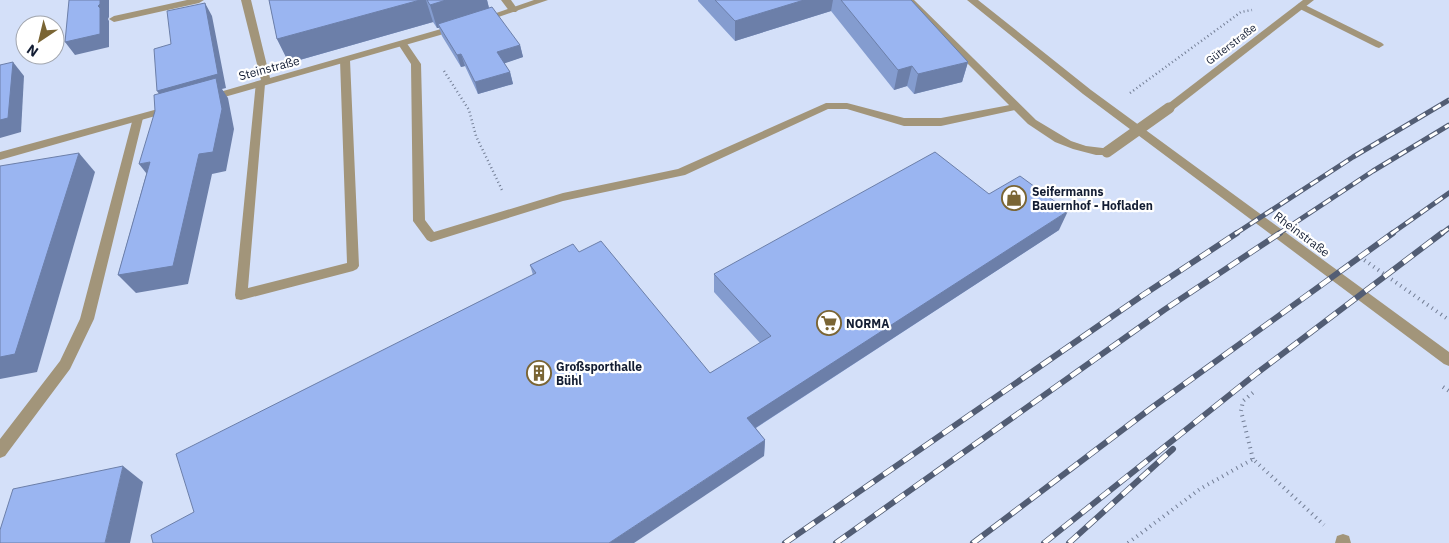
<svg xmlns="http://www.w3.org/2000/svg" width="1449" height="543" viewBox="0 0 1449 543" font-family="'IBM Plex Sans',sans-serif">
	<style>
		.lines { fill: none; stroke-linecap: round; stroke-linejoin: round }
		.path-far1 { stroke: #737e95; stroke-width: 2.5; stroke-dasharray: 1 3; stroke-linecap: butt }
		.path { stroke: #737e95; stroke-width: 4; stroke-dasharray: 1 4.5; stroke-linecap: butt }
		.service { fill: #a2957a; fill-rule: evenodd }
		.minor { fill: #a2957a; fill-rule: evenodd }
		.tertiary { fill: #a2957a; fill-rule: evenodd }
		.rail-far1-casing { stroke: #525d74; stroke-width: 5 }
		.rail-casing { stroke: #525d74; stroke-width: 6 }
		.rail-far1 { stroke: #fff; stroke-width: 3; stroke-dasharray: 9; stroke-linecap: butt }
		.rail { stroke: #fff; stroke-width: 4.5; stroke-dasharray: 12; stroke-linecap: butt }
		.minor-bridge { stroke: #a2957a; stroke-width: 11 }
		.wall { fill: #849ccf }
		.shaded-wall { fill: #6c7fa9 }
		.building { fill: #9ab5f1; stroke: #6c7fa9 }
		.labels { text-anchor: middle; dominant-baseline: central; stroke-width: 4.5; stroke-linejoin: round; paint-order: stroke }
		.far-street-label { font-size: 11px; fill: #131d33; stroke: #fff }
		.street-label { font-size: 12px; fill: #131d33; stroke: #fff }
		.poi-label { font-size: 12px; font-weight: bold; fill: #131d33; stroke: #fff; text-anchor: start }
	</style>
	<rect width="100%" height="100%" fill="#d4e0f9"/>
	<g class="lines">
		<g class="path-far1">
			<path d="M 444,71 L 469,110 L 476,136 L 502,190"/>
			<path d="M 1130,93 L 1241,12 L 1252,10"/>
		</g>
		<g class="path">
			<path d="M 1360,257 L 1449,320"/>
			<path d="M 1443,387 L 1449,391"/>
			<path d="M 1253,459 L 1241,411 L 1243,401 L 1256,390"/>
			<path d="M 1128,543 L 1200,489 L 1253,459 L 1324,525"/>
		</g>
		<g class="service">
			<path d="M 187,0 L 204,0 L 199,3 L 114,22 L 109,19 L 114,16 Z"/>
			<path d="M 501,0 L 511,0 L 518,10 L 516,12 L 510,12 Z"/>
			<path d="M 1301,3 L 1382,43 L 1384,45 L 1379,48 L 1376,47 L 1298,8 L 1298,4 Z"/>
			<path d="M 403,41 L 406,42 L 421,64 L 425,220 L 434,232 L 563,193 L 678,169 L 826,103 L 847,103 L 904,118 L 941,118 L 1015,104 L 1020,107 L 1015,110 L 941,126 L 904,126 L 847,109 L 828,109 L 685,175 L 563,201 L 431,242 L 427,240 L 413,221 L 411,64 L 398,44 Z"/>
			<path d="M 345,57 L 350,60 L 359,266 L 357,269 L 353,271 L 241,300 L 236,299 L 235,295 L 256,82 L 260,81 L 265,84 L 248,288 L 347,263 L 340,60 Z"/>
			<path d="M 138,115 L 143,118 L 94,319 L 70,369 L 5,456 L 0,458 L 0,439 L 60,361 L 80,319 L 133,118 Z"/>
		</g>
		<g class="minor">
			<path d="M 241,0 L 251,0 L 270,78 L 455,25 L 461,25 L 463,27 L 461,29 L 214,100 L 206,100 L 205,98 L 206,96 L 261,80 Z"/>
			<path d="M 534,0 L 548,0 L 484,22 L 481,23 L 476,20 Z"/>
			<path d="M 904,0 L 914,0 L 1036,120 L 1071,141 L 1086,146 L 1111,149 L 1112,152 L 1111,155 L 1096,155 L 1073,149 L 1055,142 L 1028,124 Z"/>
			<path d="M 1303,0 L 1314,0 L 1173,110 L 1165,110 L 1164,108 L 1165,106 Z"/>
			<path d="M 169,106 L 174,109 L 173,111 L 0,160 L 0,152 Z"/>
			<path d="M 1343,534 L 1349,536 L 1351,543 L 1335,543 L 1337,536 Z"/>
		</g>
		<path class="tertiary" d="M 967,0 L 978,0 L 1091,90 L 1449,352 L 1449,366 L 1444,364 L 1083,94 Z"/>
		<defs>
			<g id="rail-far1">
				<path d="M 1235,234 L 1353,157 L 1449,100"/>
				<path d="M 1278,234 L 1373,171 L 1449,125"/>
				<path d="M 1391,234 L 1449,193"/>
				<path d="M 1441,234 L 1449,228"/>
			</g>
			<g id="rail">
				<path d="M 785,543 L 1143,295 L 1237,233"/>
				<path d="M 836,543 L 1164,310 L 1280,233"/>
				<path d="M 973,543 L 1150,409 L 1393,233"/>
				<path d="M 1044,543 L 1257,373 L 1442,233"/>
				<path d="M 1069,543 L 1173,449"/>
			</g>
		</defs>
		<use href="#rail-far1" class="rail-far1-casing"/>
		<use href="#rail" class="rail-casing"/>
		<use href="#rail-far1" class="rail-far1"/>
		<use href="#rail" class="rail"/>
		<path class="minor-bridge" d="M 1107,152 L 1169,108"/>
	</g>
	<g class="wall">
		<path d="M 269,0 L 487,0 L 489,8 L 520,45 L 523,57 L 504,63 L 510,72 L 513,84 L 478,94 L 465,66 L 461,67 L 442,36 L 439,28 L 437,28 L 433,22 L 289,63 L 277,39 Z"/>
		<path d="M 698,0 L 911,0 L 968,62 L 962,82 L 914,94 L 907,86 L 894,90 L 831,11 L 735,41 L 698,1 Z"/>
		<path d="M 989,194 L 1059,230 L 756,428 L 765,440 L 764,456 L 194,512 L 533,275 L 530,265 L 579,252 L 710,373 L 760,343 L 714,292 L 714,274 Z"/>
	</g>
	<g class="shaded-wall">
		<path d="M 100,0 L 109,0 L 109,17 L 108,19 L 109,21 L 109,47 L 75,55 L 65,42 L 98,6 Z"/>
		<path d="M 420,0 L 426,0 L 433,22 L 289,63 L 277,39 Z"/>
		<path d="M 446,0 L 487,0 L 490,12 L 438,24 L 439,28 L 437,28 L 430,5 Z"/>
		<path d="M 804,0 L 833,0 L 831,11 L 735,41 L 735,21 Z"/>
		<path d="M 205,3 L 212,16 L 226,88 L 222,89 L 228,98 L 234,129 L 226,171 L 212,174 L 188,284 L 136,293 L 118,275 L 166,104 L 157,91 Z"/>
		<path d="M 520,45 L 523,57 L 500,65 L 497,52 Z"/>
		<path d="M 461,54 L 465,66 L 461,67 L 457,55 Z"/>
		<path d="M 13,62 L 24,76 L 21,132 L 0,138 L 0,120 Z"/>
		<path d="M 968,62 L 962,82 L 914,94 L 918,74 Z"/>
		<path d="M 912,66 L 907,86 L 894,90 L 898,70 Z"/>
		<path d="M 510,72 L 513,84 L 478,94 L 475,82 Z"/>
		<path d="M 79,153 L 95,172 L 37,372 L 0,379 L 0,357 Z"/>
		<path d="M 150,162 L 154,183 L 139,164 Z"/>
		<path d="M 1068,211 L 1059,230 L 746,434 L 747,418 Z"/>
		<path d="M 765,440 L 764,456 L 634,543 L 609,543 Z"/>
		<path d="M 123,466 L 143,482 L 130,543 L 105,543 Z"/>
	</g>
	<g class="building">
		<path d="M 69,0 L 100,0 L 100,4 L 98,6 L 100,8 L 100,34 L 65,42 Z"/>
		<path d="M 269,0 L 420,0 L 277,39 Z"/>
		<path d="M 427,0 L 446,0 L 430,5 Z"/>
		<path d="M 715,0 L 804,0 L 735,21 Z"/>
		<path d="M 841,0 L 911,0 L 968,62 L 918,74 L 912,66 L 898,70 Z"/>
		<path d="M 205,3 L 218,74 L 157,91 L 154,49 L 171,44 L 167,11 Z"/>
		<path d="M 492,7 L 520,45 L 497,52 L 510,72 L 475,82 L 461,54 L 457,55 L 438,24 Z"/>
		<path d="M 13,62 L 8,118 L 0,120 L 0,65 Z"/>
		<path d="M 216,78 L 222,109 L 213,152 L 199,154 L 173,266 L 118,275 L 150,162 L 139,164 L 155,111 L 154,95 Z"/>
		<path d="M 935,152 L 989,194 L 1020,176 L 1068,211 L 747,418 L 765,440 L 609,543 L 153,543 L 151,535 L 194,512 L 176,454 L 536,273 L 530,265 L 573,244 L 579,252 L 601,241 L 710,373 L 771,336 L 714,274 Z"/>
		<path d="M 79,153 L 15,354 L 0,357 L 0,166 Z"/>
		<path d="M 123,466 L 105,543 L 0,543 L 0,530 L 13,489 Z"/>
	</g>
	<defs>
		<symbol id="shop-ring" viewBox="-11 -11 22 22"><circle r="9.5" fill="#fff" stroke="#7a6534" stroke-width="1.5"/><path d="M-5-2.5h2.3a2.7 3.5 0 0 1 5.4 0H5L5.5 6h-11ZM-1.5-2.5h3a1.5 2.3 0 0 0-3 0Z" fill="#7a6534"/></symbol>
		<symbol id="supermarket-ring" viewBox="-11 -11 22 22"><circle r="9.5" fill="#fff" stroke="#7a6534" stroke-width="1.5"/><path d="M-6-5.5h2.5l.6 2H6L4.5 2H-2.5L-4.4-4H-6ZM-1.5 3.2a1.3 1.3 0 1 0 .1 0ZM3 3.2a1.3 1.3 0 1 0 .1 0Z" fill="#7a6534"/></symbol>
		<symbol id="building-ring" viewBox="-11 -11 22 22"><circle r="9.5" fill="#fff" stroke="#7a6534" stroke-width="1.5"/><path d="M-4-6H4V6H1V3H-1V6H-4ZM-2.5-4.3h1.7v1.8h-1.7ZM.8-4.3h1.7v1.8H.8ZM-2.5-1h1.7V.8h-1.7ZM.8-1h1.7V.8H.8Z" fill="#7a6534"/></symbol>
	</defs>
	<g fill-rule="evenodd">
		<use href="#shop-ring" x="1000" y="184" width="28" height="28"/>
		<use href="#supermarket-ring" x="815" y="309" width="28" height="28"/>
		<use href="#building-ring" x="525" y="359" width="28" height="28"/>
	</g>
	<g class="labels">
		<g class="far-street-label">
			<text transform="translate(1231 44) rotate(-37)">Güterstraße</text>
		</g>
		<g class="street-label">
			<text transform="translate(269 68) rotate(-15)">Steinstraße</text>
			<text transform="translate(1302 234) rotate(37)">Rheinstraße</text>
		</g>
		<g class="poi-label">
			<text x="1032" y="191">Seifermanns<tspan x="1032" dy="14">Bauernhof - Hofladen</tspan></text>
			<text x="846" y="323">NORMA</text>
			<text x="556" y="366">Großsporthalle<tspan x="556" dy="14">Bühl</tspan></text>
		</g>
	</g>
	<g transform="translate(40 40) rotate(215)"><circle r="24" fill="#ffffff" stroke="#a1a5ad"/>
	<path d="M0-4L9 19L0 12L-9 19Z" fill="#7a6534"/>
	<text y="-8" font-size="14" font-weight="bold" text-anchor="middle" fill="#131d33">N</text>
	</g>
</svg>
